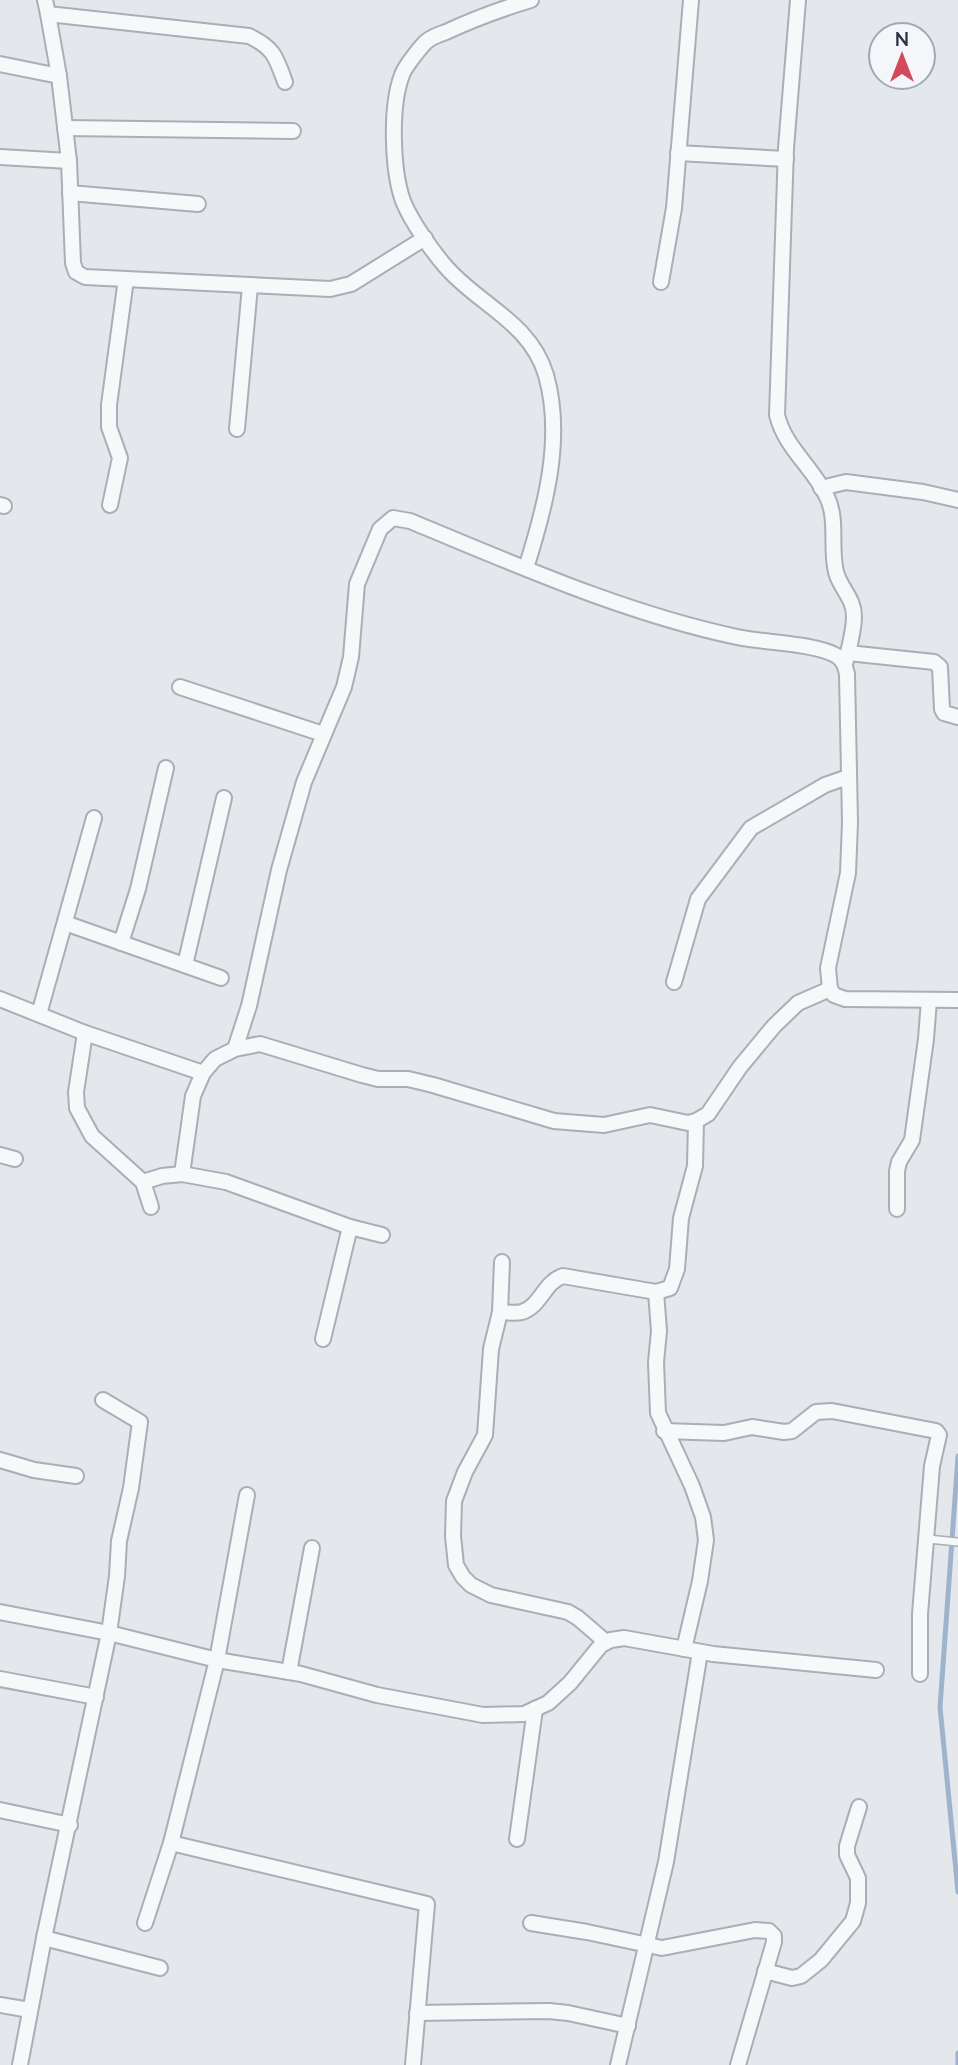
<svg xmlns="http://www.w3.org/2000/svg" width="958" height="2065" viewBox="0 0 958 2065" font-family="Mulish,sans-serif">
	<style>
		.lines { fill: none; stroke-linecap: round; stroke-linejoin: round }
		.stream { stroke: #9fb4cc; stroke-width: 5 }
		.lane-casing { stroke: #a9aeb7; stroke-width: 10 }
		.street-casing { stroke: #a9aeb7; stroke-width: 18 }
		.lane { stroke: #f7f8fa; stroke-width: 7 }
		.street { stroke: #f7f8fa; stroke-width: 14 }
	</style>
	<rect width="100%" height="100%" fill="#e4e7ec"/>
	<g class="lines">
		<g class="stream">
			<path d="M 958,1456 L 940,1707 L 958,1892"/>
			<path d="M 958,2065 L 958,2053"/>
		</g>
		<defs>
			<path id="lane" d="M 928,1539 L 958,1542"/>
			<g id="street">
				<path d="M 45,0 L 48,14 L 249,36 C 274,48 276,57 285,82"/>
				<path d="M 798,0 L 786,148 L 777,415 C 785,448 813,467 827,497 C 838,519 830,548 836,572 C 840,588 854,598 854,616 C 854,631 849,649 845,664"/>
				<path d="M 48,14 L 59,76"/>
				<path d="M 0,64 L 59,76 L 69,161 L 73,263 L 76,272 L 85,277 L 330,289 L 351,284 L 425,238"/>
				<path d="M 65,128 L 293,131"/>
				<path d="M 678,153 L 786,159"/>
				<path d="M 0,157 L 69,161"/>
				<path d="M 70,193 L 198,204"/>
				<path d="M 661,282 L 674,208 L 691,0"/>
				<path d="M 237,429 L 250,286"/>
				<path d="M 821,488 L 846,482 L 923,492 L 958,500"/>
				<path d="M 0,505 L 4,506"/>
				<path d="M 110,505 L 120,458 L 109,427 L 109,405 L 126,279"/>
				<path d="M 526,568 C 545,508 564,438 546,375 C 530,322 479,305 446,267 C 432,251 411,221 403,201 C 392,170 390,106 402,75 C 404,68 421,46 427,41 C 432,37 440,34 446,32 C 474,19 501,9 531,0"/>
				<path d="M 848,653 L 934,662 L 940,667 L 942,709 L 944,713 L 958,717"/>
				<path d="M 180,687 L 323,734"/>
				<path d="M 65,923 L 221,978"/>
				<path d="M 121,943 L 138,889 L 166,768"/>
				<path d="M 185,965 L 224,798"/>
				<path d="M 674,982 L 698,899 L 751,828 L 825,785 L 848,777"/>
				<path d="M 0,999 L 85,1033 L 203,1073"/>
				<path d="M 39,1014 L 94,818"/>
				<path d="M 85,1033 L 76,1092 L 77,1108 L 92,1136 L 143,1182 L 151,1207"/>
				<path d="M 235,1049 L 249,1006 L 279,870 L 304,782 L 344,687 L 351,657 L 357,584 L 380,529 L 393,518 L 410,521 C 517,565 624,613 737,637 C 764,643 816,643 837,656 C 844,661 845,666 847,674 L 850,822 L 848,873 L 828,968 L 830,989 L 834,995 L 845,999 L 958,1000"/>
				<path d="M 0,1155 L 15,1159"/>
				<path d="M 182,1174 L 193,1096 L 203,1073 L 215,1059 L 235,1049 L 260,1044 L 362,1075 L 378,1079 L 408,1079 L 433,1085 L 554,1121 L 604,1125 L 650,1115 L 688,1123 L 696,1121 L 708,1114 L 740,1067 L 774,1026 L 798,1003 L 830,989"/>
				<path d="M 143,1182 L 162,1176 L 182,1174 L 226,1182 L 350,1227 L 382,1235"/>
				<path d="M 897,1209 L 897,1171 L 899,1162 L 912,1140 L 926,1039 L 929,1000"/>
				<path d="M 502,1262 L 500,1312 L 491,1349 L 485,1435 L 465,1472 L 454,1501 L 453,1536 L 456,1565 L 463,1577 L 471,1585 L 491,1595 L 568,1612 L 578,1618 L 606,1642"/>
				<path d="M 656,1292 L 659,1331 L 656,1362 L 658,1413 L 692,1486 L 703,1517 L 706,1540 L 700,1581 L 684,1649"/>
				<path d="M 500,1312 C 506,1312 515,1314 522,1312 C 541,1306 544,1282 563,1276 L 656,1292 L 670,1288 L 677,1269 L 681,1218 L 695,1166 L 696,1121"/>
				<path d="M 323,1339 L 350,1227"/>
				<path d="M 664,1431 L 724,1433 L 752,1427 L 784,1432 L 792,1431 L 816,1412 L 832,1411 L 936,1431 L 939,1435 L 932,1466 L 920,1614 L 920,1674"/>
				<path d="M 0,1460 L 34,1470 L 76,1476"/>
				<path d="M 0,1612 L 109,1633 L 217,1660 L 301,1674 L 377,1695 L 483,1715 L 524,1714 L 548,1703 L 570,1683 L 601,1645 L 611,1640 L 624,1638 L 713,1654 L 876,1670"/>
				<path d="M 289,1672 L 312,1548"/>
				<path d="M 0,1679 L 96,1697"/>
				<path d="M 0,1810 L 70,1825"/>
				<path d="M 517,1839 L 535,1709"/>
				<path d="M 171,1843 L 427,1904 L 413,2065"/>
				<path d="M 145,1923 L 171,1843 L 217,1660 L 247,1495"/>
				<path d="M 531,1923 L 587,1932 L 662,1948 L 755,1930 L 769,1931 L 774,1936 L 774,1942 L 738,2065"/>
				<path d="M 44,1938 L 160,1968"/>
				<path d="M 765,1971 L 792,1978 L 801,1976 L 821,1960 L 853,1921 L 858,1903 L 858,1878 L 847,1855 L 847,1846 L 859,1807"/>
				<path d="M 0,2005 L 30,2010"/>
				<path d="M 417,2013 L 549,2011 L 568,2013 L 628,2026"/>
				<path d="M 20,2065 L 44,1938 L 109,1633 L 117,1576 L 119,1541 L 131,1488 L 140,1422 L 103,1400"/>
				<path d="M 618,2065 L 666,1862 L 700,1652"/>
			</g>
		</defs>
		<use href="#lane" class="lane-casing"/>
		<use href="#street" class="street-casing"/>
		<use href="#lane" class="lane"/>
		<use href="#street" class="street"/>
	</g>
	<g transform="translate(902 56)"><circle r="33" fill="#f4f6f9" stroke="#a4a8b1" stroke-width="2"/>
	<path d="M0-5L12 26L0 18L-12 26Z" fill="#d1495b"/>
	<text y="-10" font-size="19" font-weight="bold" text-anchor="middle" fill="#2b3445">N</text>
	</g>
</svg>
